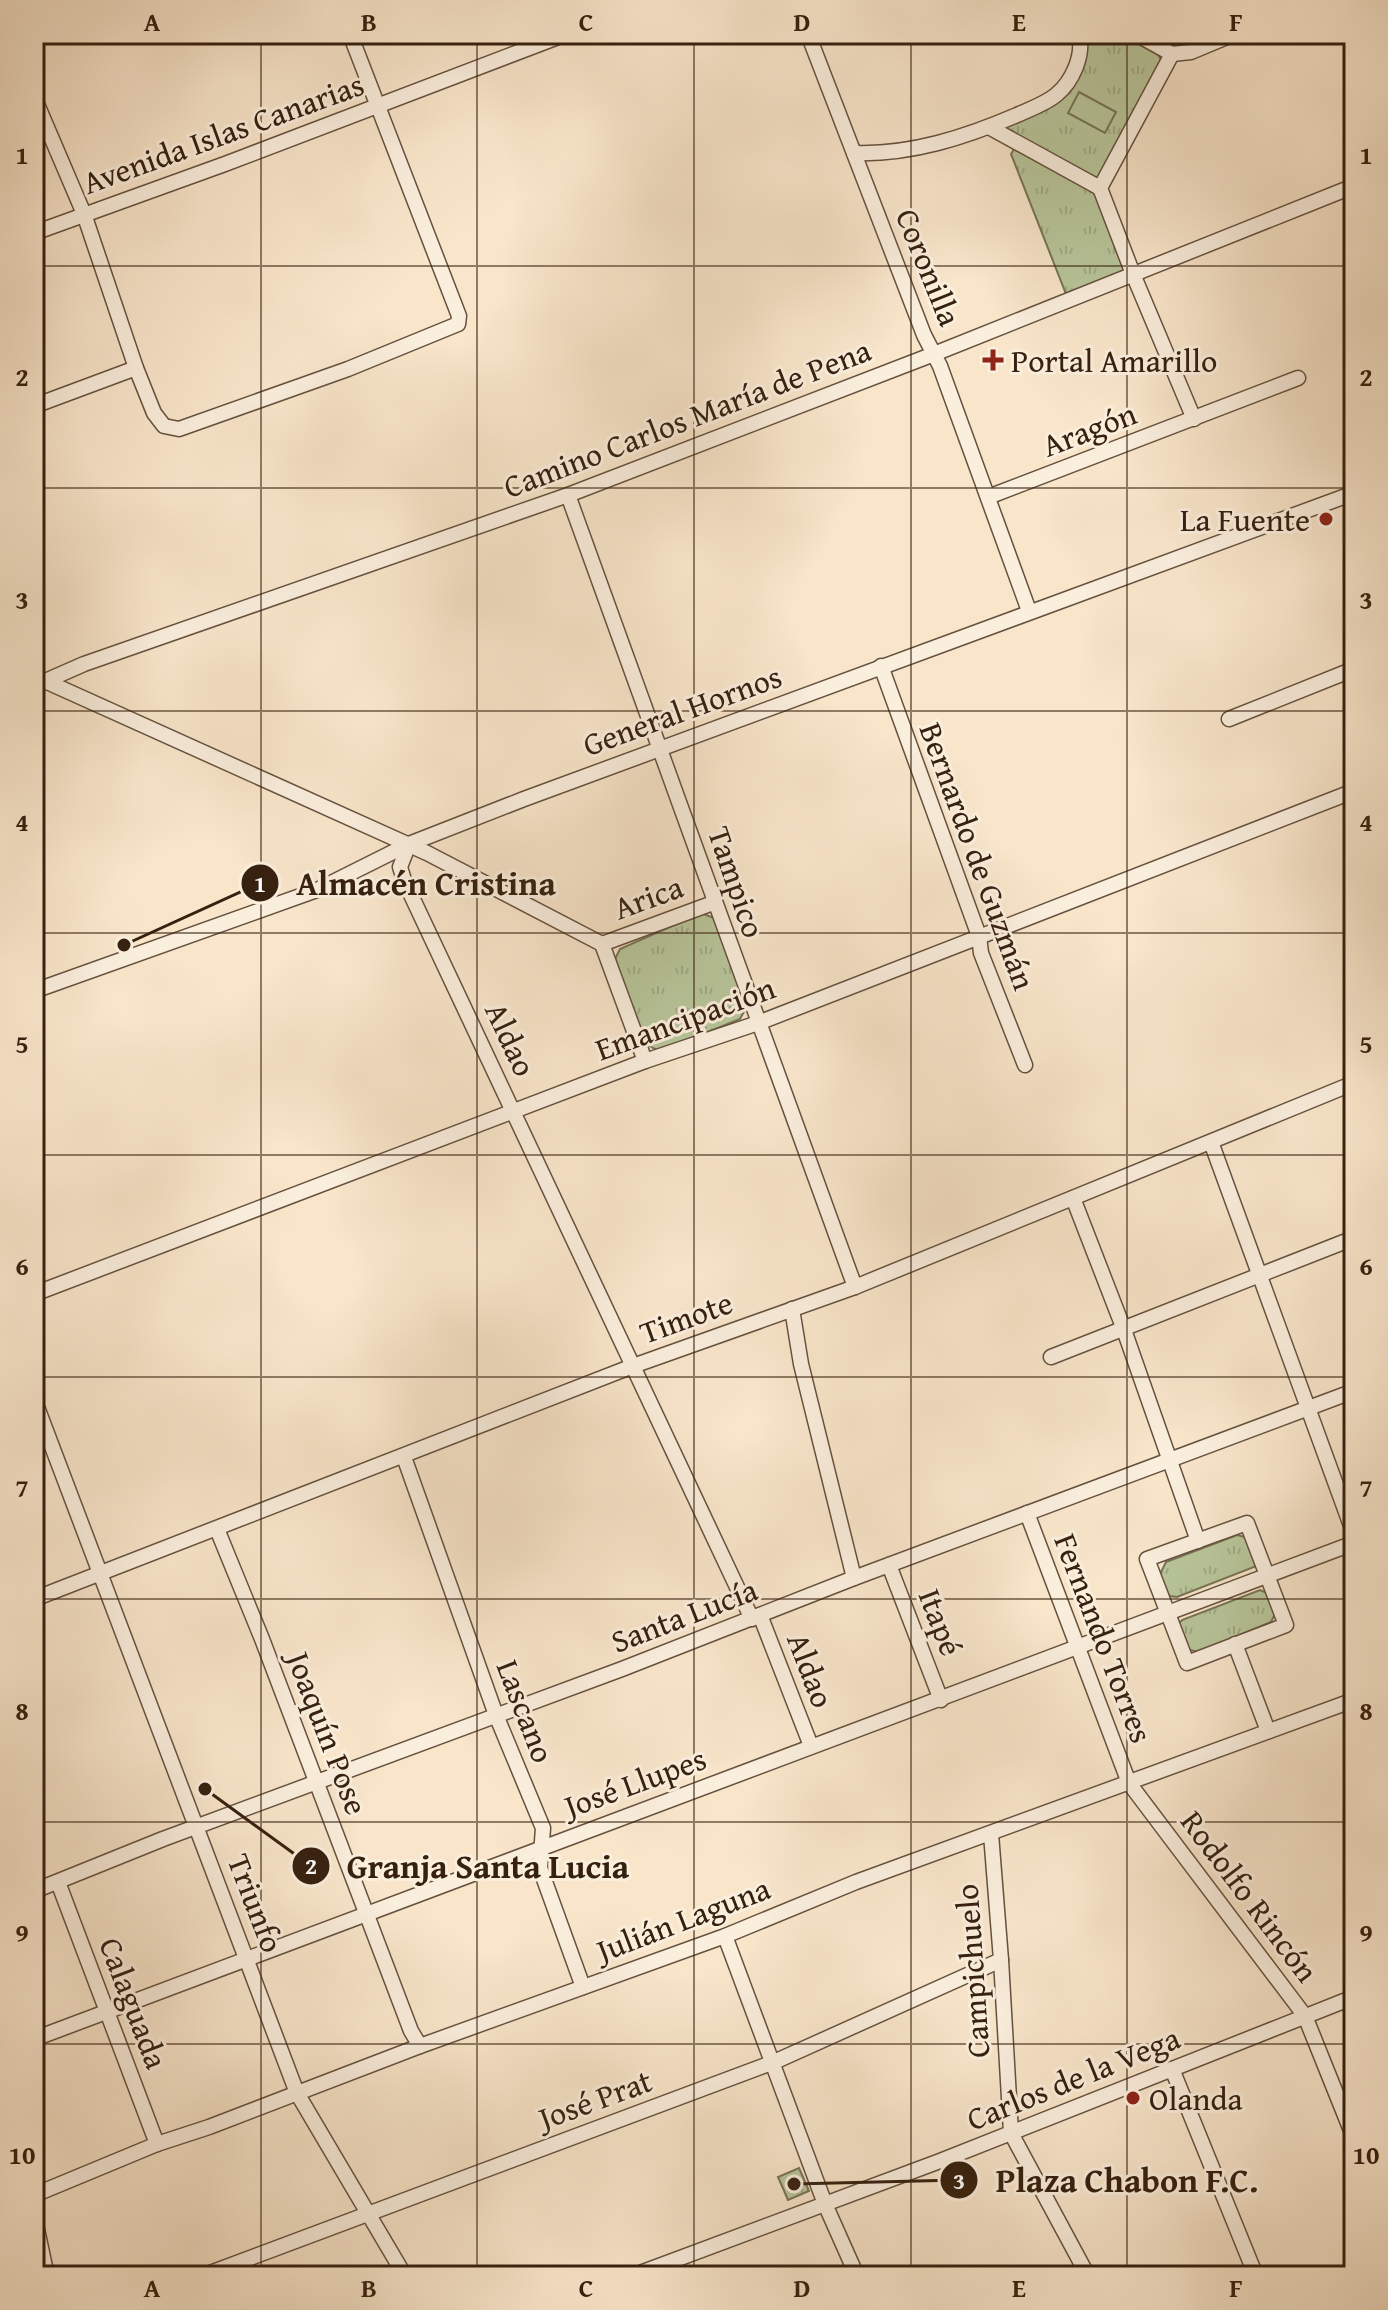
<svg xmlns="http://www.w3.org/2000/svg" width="1388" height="2310" viewBox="0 0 1388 2310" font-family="'Gentium Book Plus',serif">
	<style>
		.grass { fill: url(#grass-tufts); stroke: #777355; stroke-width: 2 }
		.garden { fill: #b8c69b; stroke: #777355; stroke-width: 2 }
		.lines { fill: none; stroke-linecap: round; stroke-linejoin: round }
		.minor-casing { stroke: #66513e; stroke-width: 17 }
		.minor { stroke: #faeedd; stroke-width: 14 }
		.grid { fill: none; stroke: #36200f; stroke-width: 2; stroke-opacity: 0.55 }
		.poi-dot { fill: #8f2418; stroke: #faeedd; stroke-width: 3 }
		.labels { text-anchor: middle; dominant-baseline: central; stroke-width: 6; stroke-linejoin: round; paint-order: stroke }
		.street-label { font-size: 32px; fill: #36200f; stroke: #faeedd }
		.poi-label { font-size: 32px; fill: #36200f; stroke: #faeedd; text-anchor: start }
		.leader { fill: none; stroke: #36200f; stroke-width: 3 }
		.callout-dot { fill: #36200f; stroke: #faeedd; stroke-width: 3 }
		.mark-label { font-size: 24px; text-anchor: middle; font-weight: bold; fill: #fff }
		.callout-label { font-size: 34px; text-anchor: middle; font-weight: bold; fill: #36200f; stroke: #faeedd; stroke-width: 6; stroke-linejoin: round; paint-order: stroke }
		.neatline { fill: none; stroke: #36200f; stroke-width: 3 }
		.grid-label { font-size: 26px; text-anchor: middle; font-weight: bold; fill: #36200f }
	</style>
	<defs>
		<pattern id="grass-tufts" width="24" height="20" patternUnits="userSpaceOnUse" patternTransform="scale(2)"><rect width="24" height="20" fill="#b8c69b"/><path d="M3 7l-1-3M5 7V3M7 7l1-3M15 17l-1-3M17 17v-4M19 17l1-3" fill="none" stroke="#9faa84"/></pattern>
	</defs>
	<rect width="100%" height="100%" fill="#f8e5ca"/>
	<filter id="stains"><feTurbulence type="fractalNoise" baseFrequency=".0025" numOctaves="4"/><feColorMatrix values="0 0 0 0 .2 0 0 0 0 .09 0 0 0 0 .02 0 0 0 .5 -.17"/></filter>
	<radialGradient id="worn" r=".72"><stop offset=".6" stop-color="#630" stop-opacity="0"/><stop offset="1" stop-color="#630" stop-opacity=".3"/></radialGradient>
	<g class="grass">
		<path d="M 1082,34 C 1109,34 1148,30 1161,60 L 1098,179 L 1095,180 L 1006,129 L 1007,126 L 1056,104 Z"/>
		<path d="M 1016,146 L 1096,193 L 1125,272 L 1066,294 L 1011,154 Z"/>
		<path d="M 701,913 L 714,918 L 747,1006 L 740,1019 L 663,1050 C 654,1050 649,1047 644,1039 L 615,959 L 620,949 Z"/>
		<path d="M 1237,1535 L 1245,1537 L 1256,1565 L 1254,1567 L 1177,1597 L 1169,1596 L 1160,1574 L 1166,1562 Z"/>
		<path d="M 1260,1590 L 1267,1593 L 1275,1614 L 1271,1622 L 1204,1650 L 1198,1652 L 1187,1649 L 1179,1624 L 1182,1620 Z"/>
		<path d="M 799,2168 L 809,2191 L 788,2200 L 778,2177 Z"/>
	</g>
	<path class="garden" d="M 1079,92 L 1116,112 L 1105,133 L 1068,113 Z"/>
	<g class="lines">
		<defs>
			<g id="minor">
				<path d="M 808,34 L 924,335 L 940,366 L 1029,611"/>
				<path d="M 1136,34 L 1172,54"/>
				<path d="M 34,36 L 38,34"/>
				<path d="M 1172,54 L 1100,188 L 1133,274 L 1194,419"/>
				<path d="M 1172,54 L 1191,52 L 1234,34"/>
				<path d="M 34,97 L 84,214 L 136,368 L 154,413 L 164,426 L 179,429 L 348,369 L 458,324 L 459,316 L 350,34"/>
				<path d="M 989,127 L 1100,188"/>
				<path d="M 854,153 C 911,155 966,137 1017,115 C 1030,109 1045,104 1056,95 C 1073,81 1084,55 1079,34"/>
				<path d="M 34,233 L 225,164 L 566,34"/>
				<path d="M 34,406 L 136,368"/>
				<path d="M 568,495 C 664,759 758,1023 855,1287"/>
				<path d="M 988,497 L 1298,378"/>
				<path d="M 881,666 L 979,936 L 981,953 L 1025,1065"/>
				<path d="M 45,681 L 427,853 L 602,944 L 645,1061"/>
				<path d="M 34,686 L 84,664 L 568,495 L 934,354 L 1354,186"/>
				<path d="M 1229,719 L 1354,669"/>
				<path d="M 409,844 L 400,867 L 404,880 L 752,1619"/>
				<path d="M 602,944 L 713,903"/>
				<path d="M 34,991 L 317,890 L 409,844 L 524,799 L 1354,493"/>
				<path d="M 1211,1142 L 1354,1534"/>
				<path d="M 1073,1198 L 1123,1327 L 1198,1541"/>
				<path d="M 34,1294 L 645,1061 L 758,1023 L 1354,791"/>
				<path d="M 792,1309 L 801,1364 L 854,1578"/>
				<path d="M 1051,1357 L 1354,1238"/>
				<path d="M 34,1399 L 297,2093 L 405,2276"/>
				<path d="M 404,1457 L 496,1715 L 543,1828 L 540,1868 L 583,1987"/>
				<path d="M 1027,1513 L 1129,1783 L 1305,2016 L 1354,2138"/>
				<path d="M 1247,1523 L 1286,1625 L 1187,1663 L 1147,1559 Z"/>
				<path d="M 217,1529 L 262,1639 L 411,2031 L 420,2046"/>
				<path d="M 889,1565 L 941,1700"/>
				<path d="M 34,1599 L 633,1366 L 855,1287 L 1354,1083"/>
				<path d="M 760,1615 L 811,1746"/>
				<path d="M 1235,1644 L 1268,1731"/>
				<path d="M 991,1834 L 1001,1960 L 1011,2133 L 1088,2276"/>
				<path d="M 58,1882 L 157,2144"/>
				<path d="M 34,1891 L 163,1839 L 622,1669 L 854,1578 L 1354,1391"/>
				<path d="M 725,1936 L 825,2204 L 857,2276"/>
				<path d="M 34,2039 L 1354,1543"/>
				<path d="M 1172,2069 L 1256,2276"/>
				<path d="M 34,2195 L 157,2144 L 209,2127 L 420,2046 L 725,1936 L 856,1882 L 1354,1700"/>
				<path d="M 34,2215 L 47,2276"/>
				<path d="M 202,2276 L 774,2062 L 1001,1960"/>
				<path d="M 632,2276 L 940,2161 L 1354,1997"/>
			</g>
		</defs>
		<use href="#minor" class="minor-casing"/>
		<use href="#minor" class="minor"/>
	</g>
	<path class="grid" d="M 261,34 L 261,2276M 477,34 L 477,2276M 694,34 L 694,2276M 911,34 L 911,2276M 1127,34 L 1127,2276M 34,266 L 1354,266M 34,488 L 1354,488M 34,711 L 1354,711M 34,933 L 1354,933M 34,1155 L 1354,1155M 34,1377 L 1354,1377M 34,1599 L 1354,1599M 34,1822 L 1354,1822M 34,2044 L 1354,2044"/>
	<g class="poi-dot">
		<path d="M989 348h8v8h8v8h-8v8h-8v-8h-8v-8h8z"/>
		<circle cx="1326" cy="519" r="8"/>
		<circle cx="1133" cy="2098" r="8"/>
	</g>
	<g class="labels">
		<g class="street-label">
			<text transform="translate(223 133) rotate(-20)">Avenida Islas Canarias</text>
			<text transform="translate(929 267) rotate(68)">Coronilla</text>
			<text transform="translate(687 418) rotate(-21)">Camino Carlos María de Pena</text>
			<text transform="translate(1089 429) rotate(-21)">Aragón</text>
			<text transform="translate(682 710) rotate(-20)">General Hornos</text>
			<text transform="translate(978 856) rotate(70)">Bernardo de Guzmán</text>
			<text transform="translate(737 882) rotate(71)">Tampico</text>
			<text transform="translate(648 897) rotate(-20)">Arica</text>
			<text transform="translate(685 1018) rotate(-20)">Emancipación</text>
			<text transform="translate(511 1039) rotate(65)">Aldao</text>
			<text transform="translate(686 1317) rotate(-20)">Timote</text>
			<text transform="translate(684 1615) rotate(-21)">Santa Lucía</text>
			<text transform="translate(941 1622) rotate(69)">Itapé</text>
			<text transform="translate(1104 1638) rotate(69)">Fernando Torres</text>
			<text transform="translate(811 1670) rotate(69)">Aldao</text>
			<text transform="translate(526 1711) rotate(69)">Lascano</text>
			<text transform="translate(328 1733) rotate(69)">Joaquín Pose</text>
			<text transform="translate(635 1782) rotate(-20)">José Llupes</text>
			<text transform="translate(1250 1896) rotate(53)">Rodolfo Rincón</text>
			<text transform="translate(256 1903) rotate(69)">Triunfo</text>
			<text transform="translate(683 1919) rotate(-21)">Julián Laguna</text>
			<text transform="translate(972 1971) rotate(-94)">Campichuelo</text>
			<text transform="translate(134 2003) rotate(69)">Calaguada</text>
			<text transform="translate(1073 2078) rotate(-22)">Carlos de la Vega</text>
			<text transform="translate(595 2099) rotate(-20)">José Prat</text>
		</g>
		<g class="poi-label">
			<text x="1011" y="360">Portal Amarillo</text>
			<text x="1310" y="519" text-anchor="end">La Fuente</text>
			<text x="1149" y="2098">Olanda</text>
		</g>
	</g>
	<path class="leader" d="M124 945L260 883M205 1789L311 1866M794 2184L959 2180"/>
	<g class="callout-dot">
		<circle cx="124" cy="945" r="8"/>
		<circle cx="205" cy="1789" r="8"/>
		<circle cx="794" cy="2184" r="8"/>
		<circle cx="260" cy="883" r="20"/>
		<circle cx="311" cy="1866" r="20"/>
		<circle cx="959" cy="2180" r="20"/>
	</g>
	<g class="mark-label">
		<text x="260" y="892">1</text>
		<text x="311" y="1874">2</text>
		<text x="959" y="2189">3</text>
	</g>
	<g class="callout-label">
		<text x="426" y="895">Almacén Cristina</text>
		<text x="488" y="1878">Granja Santa Lucia</text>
		<text x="1127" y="2192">Plaza Chabon F.C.</text>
	</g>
	<rect width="1388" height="2310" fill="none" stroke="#f8e5ca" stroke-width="88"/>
	<rect x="44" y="44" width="1300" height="2222" class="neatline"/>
	<g class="grid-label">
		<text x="152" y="31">A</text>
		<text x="369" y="31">B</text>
		<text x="586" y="31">C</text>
		<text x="802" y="31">D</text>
		<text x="1019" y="31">E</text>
		<text x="1236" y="31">F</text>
		<text x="22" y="164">1</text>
		<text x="1366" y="164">1</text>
		<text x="22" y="386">2</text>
		<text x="1366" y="386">2</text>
		<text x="22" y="609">3</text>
		<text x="1366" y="609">3</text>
		<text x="22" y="831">4</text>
		<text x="1366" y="831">4</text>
		<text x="22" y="1053">5</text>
		<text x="1366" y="1053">5</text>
		<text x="22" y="1275">6</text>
		<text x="1366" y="1275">6</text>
		<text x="22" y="1497">7</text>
		<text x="1366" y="1497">7</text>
		<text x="22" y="1720">8</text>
		<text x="1366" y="1720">8</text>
		<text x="22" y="1942">9</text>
		<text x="1366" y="1942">9</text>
		<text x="22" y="2164">10</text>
		<text x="1366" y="2164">10</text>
		<text x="152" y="2297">A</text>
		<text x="369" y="2297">B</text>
		<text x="586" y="2297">C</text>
		<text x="802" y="2297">D</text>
		<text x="1019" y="2297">E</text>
		<text x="1236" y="2297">F</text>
	</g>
	<rect width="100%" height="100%" filter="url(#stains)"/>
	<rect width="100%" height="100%" fill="url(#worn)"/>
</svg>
